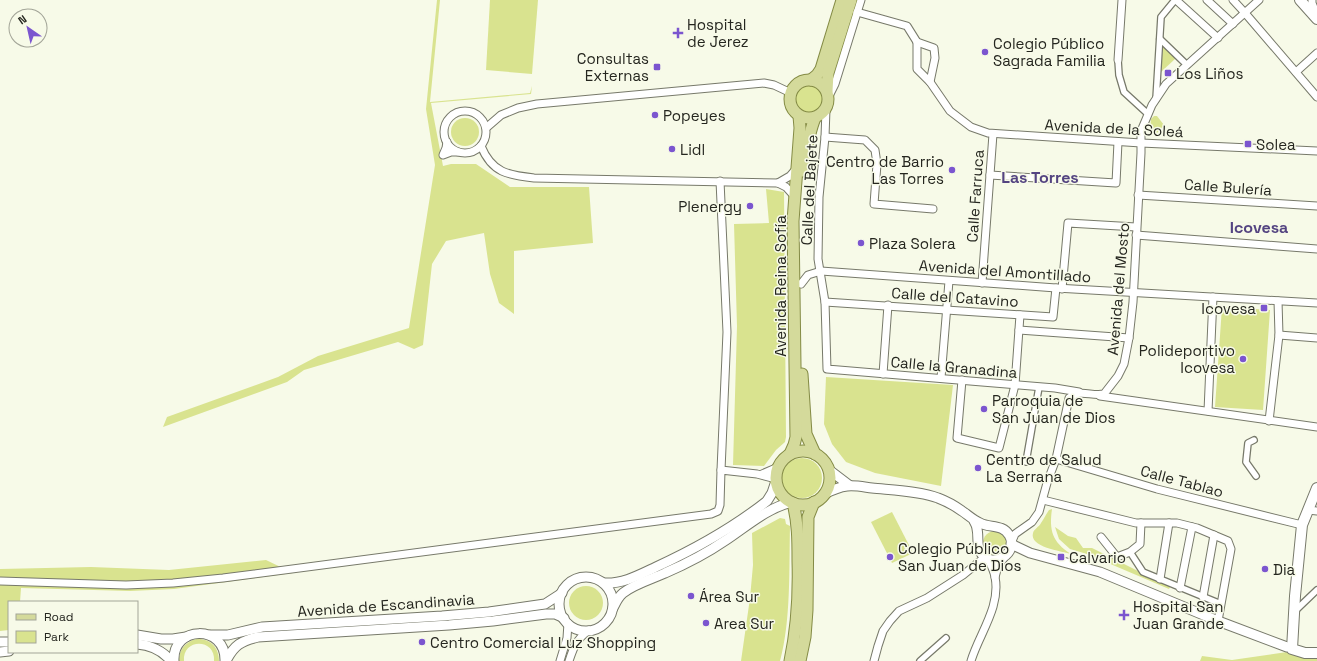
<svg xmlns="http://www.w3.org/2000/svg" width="1317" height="661" viewBox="0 0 1317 661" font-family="'Space Grotesk',sans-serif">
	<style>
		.green { fill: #d9e38f }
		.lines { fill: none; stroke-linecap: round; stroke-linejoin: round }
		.pedestrian-casing { stroke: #77796a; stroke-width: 8 }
		.minor-casing { stroke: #77796a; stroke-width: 9 }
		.tertiary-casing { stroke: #77796a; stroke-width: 11 }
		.secondary-casing { stroke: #77796a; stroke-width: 12 }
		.primary-casing { stroke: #848b45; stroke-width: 13 }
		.pedestrian { stroke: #fff; stroke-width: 5.5 }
		.minor { stroke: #fff; stroke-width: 7 }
		.tertiary { stroke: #fff; stroke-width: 9 }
		.secondary { stroke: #fff; stroke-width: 10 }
		.primary { stroke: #d4da9b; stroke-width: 11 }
		.poi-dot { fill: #7b55cf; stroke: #f7fae8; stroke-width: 1.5 }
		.labels { text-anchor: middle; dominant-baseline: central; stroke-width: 3; stroke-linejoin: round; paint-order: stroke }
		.poi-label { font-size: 15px; fill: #25261f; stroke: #f7fae8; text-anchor: start }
		.street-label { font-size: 15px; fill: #25261f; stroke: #f7fae8 }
		.neighbourhood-label { font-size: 16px; font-weight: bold; fill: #544481; stroke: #f7fae8 }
	</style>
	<rect width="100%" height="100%" fill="#f7fae8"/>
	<g class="green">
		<path d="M 437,0 L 440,0 L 430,102 L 530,93 L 532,86 L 531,94 L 431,103 L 443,166 L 451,164 L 476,164 L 510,187 L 589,187 L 593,243 L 514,251 L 514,314 L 499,303 L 490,274 L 484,233 L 446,241 L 432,264 L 423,345 L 414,349 L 398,342 L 304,370 L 287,382 L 163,427 L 167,417 L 278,377 L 318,356 L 409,328 L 435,165 L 426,109 Z"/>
		<path d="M 490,0 L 538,0 L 532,74 L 486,70 Z"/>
		<path d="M 1163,47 L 1176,58 L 1160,73 Z"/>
		<circle cx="808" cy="99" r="15"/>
		<path d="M 1154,116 L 1157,116 L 1164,125 L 1157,133 L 1153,132 L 1150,129 L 1151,119 Z"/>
		<circle cx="465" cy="132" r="14"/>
		<path d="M 766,189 L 784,192 L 786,437 L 785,442 L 776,450 L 764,466 L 733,465 L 737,326 L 734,224 L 769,223 Z"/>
		<path d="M 1222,307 L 1241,307 L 1241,308 L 1270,310 L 1263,410 L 1215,407 Z"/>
		<path d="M 826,377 L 953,385 L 941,486 L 875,473 L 846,462 L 832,444 L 824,424 Z"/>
		<circle cx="802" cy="478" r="20"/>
		<path d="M 1052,509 C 1049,530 1052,542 1071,554 C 1061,551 1029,547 1033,533 C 1034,529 1039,527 1041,523 C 1044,519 1046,514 1049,510 Z"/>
		<path d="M 892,512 L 913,553 L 892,563 L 871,522 Z"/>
		<path d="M 780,518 L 785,519 L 786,524 L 790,526 C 789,569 791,620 780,661 L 741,661 L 750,598 L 753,565 L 752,533 Z"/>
		<path d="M 1055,527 L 1068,536 L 1076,538 L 1083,548 L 1092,548 L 1170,587 L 1169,589 L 1087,554 L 1070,549 L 1059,539 Z"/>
		<circle cx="995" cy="543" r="12"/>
		<path d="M 266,560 L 293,573 L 174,589 L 130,591 L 21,588 L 20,602 L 9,602 L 9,630 L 0,631 L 0,569 L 91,567 L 169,570 Z"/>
		<circle cx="586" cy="603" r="17"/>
		<path d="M 196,639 C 210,638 219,647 219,661 L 214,661 C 216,638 182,638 184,661 L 179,661 C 179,650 185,642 196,639 Z"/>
		<path d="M 1287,652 L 1304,657 L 1317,658 L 1317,661 L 1200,661 L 1202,656 L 1232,660 Z"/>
	</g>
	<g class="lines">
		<defs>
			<g id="pedestrian">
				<path d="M 1160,39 L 1187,65"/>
				<path d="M 1118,60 L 1119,75 L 1124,92 L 1148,114"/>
				<path d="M 1156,99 L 1161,17 L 1175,0"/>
				<path d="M 1254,440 L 1248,443 L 1246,462 L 1256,476"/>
				<path d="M 1026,462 L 1039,387"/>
				<path d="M 1130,552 L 1143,572 L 1221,604"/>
				<path d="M 1295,611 L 1317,590"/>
				<path d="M 920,661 L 946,638"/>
			</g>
			<g id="minor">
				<path d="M 1176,0 L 1218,38"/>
				<path d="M 1207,0 L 1233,24"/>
				<path d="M 1233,0 L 1245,13 L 1317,97"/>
				<path d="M 1312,0 L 1312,3 L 1317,15"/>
				<path d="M 857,12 L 907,26 L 917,42 L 934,48 L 935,58 L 930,82"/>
				<path d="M 917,42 L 917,69 L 930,82 L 950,111 L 971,127 L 988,133 L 1141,143 L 1317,151"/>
				<path d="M 1118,60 L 1122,0"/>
				<path d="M 1296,72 L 1317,53"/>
				<path d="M 828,98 L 835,84 L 861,0"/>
				<path d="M 826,109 L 825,137 L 819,197 L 818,259 L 825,302 L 827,369 L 982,382 L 1055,388 L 1079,392"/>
				<circle cx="465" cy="132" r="21"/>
				<path d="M 486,128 L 501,115 L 518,108 L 537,104 L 764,83 L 774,85 L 791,93"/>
				<path d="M 825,137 L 865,140 L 875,150 L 877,164 L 874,204 L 933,209"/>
				<path d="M 447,142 L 446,148 L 443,155 L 451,152 L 458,152"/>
				<path d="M 481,146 C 492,173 508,175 534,178 L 778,183 L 786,187 L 795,197"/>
				<path d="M 990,175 L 1116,183 L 1118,142"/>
				<path d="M 720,181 L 727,332 L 721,470"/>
				<path d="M 778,183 L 790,176 L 796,169"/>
				<path d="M 1138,195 L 1317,206"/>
				<path d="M 1136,235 L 1317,249"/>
				<path d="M 982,283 L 993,134"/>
				<path d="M 801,284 L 808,275 L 821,271 L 1056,288 L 1317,303"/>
				<path d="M 1062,289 L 1068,223 L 1136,227"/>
				<path d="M 825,302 L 1053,317 L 1056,288"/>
				<path d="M 1019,330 L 1129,338"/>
				<path d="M 1279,335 L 1317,338"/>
				<path d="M 883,374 L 888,305"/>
				<path d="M 941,378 L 949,281"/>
				<path d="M 962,380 L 957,438 L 999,448 L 1015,385 L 1020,315"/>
				<path d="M 1100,396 L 1317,427"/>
				<path d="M 1208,411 L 1213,297"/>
				<path d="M 1269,421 L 1279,335 L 1278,301"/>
				<path d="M 1056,459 L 1157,489 L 1302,525"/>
				<path d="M 762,474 L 778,467"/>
				<path d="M 1043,500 L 1136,523 L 1177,523 L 1197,528 L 1228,541 L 1231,549 L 1218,621"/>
				<path d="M 1308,510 L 1317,511"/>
				<path d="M 1101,537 L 1117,557 L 1130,552 L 1140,544 L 1141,523"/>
				<path d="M 1012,541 L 1015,534 L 1032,522 L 1039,512 L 1047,483 L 1056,459 L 1069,398 C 1081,388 1091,397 1104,394 L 1118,376 L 1124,364 L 1129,338 L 1133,302 L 1141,153 L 1141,131 L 1152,105 L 1166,84 L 1259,0"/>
				<path d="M 995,577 L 998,566 L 1004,558"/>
				<path d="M 1160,579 L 1169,523"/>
				<path d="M 0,581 L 126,585 L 173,583 L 223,578 L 711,514 L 718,511 L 720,505 L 721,470 L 757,474 L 776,479"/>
				<path d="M 1180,588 L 1192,527"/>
				<path d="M 1203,597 L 1214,535"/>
				<path d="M 560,661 L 567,638 L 568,623"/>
				<path d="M 569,661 C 574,646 576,640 589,630"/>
				<path d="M 874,661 L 878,646 L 883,631 L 890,621 L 899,611 L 927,598 L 963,575 L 985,557"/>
				<path d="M 971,661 C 979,634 1001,607 995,577 C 994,571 991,565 988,559"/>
			</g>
			<g id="tertiary">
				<path d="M 828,469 L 849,485"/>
				<path d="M 824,494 C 832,490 839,487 847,486 C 855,485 864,487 872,488 C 891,490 921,491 938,498 C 946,501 955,506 962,511 C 968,515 973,520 980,523 C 989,528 1003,524 1009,535 C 1020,553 992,570 981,553 C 976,546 979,537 977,529 C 977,526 975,523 974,521"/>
				<path d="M 1011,544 L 1030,553 L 1100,572 L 1218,621 L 1287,647"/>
				<circle cx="586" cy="604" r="27"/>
				<path d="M 604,583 C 623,584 639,575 656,567 C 695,549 733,528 767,501 L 772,493 L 776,481"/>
				<path d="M 613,608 C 616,602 618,597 623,593 C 634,584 652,579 665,573 C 686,564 707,553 726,540 C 747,526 767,508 792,502"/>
				<path d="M 137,635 L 161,639 L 173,639 L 186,637"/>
				<path d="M 210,635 L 228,635 L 262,627 L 442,616 L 489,612 L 545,604 L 562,593"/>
				<path d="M 0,642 L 9,642"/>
				<path d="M 137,644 C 150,645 163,651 171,661"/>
				<path d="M 0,652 L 9,651"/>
				<path d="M 174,661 C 172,625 226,624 225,661"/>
				<path d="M 226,661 C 234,645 241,641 258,637 L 449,625 L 493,621 L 546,614 L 555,614 L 564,618"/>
			</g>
			<g id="secondary">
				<path d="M 1300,0 L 1317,19"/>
				<path d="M 1317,488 L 1302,525 L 1295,596 L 1292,649 L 1305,653 L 1317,653"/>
			</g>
			<g id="primary">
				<circle cx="809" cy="99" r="19"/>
				<path d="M 811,80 L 817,75 L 821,69 L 842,0"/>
				<path d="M 827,91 L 828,73 L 851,0"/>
				<path d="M 803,171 C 806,153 808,135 815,118"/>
				<path d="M 802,374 L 806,434 L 815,454"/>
				<circle cx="803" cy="478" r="27"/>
				<path d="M 790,454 L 794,445 L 796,437 L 793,221 L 800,128 L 799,116"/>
				<path d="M 790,661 C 797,628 799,595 798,561 C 798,540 798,523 793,503"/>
				<path d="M 800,661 L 805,637 L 807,610 L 808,517 L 814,502"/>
			</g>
		</defs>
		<use href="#pedestrian" class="pedestrian-casing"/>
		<use href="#minor" class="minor-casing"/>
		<use href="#tertiary" class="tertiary-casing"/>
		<use href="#secondary" class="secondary-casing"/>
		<use href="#primary" class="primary-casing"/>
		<use href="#pedestrian" class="pedestrian"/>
		<use href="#minor" class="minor"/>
		<use href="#tertiary" class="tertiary"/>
		<use href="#secondary" class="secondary"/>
		<use href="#primary" class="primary"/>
	</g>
	<g class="poi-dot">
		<path d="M676 27h4v4h4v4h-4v4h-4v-4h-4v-4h4z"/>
		<circle cx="985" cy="52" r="4"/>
		<rect x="653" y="63" width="8" height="8" rx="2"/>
		<rect x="1164" y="69" width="8" height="8" rx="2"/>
		<circle cx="655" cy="115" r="4"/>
		<rect x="1244" y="140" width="8" height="8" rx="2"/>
		<circle cx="672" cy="149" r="4"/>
		<circle cx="952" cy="170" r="4"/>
		<circle cx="750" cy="206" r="4"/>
		<circle cx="861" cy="243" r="4"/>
		<rect x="1260" y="304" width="8" height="8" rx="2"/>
		<circle cx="1243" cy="359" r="4"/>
		<circle cx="984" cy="409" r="4"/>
		<circle cx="978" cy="468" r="4"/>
		<circle cx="890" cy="557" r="4"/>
		<rect x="1057" y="553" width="8" height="8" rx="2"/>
		<circle cx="1265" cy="569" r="4"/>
		<circle cx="691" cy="596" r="4"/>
		<path d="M1122 609h4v4h4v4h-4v4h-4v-4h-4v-4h4z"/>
		<circle cx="706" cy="623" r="4"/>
		<circle cx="422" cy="642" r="4"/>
	</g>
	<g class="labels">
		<g class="poi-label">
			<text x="687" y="24">Hospital<tspan x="687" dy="17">de Jerez</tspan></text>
			<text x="993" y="43">Colegio Público<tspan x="993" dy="17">Sagrada Familia</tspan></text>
			<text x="649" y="58" text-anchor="end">Consultas<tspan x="649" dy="17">Externas</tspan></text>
			<text x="1176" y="73">Los Liños</text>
			<text x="663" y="115">Popeyes</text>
			<text x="1256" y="144">Solea</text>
			<text x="680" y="149">Lidl</text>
			<text x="944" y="161" text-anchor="end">Centro de Barrio<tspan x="944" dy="17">Las Torres</tspan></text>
			<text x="742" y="206" text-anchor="end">Plenergy</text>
			<text x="869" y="243">Plaza Solera</text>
			<text x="1256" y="308" text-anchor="end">Icovesa</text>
			<text x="1235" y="350" text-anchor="end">Polideportivo<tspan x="1235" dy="17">Icovesa</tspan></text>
			<text x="992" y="400">Parroquia de<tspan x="992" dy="17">San Juan de Dios</tspan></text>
			<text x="986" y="459">Centro de Salud<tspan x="986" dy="17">La Serrana</tspan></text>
			<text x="898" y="548">Colegio Público<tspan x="898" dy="17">San Juan de Dios</tspan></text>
			<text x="1069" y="557">Calvario</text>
			<text x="1273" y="569">Dia</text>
			<text x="699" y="596">Área Sur</text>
			<text x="1133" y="606">Hospital San<tspan x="1133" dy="17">Juan Grande</tspan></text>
			<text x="714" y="623">Area Sur</text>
			<text x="430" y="642">Centro Comercial Luz Shopping</text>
		</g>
		<g class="street-label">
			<text transform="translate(1114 128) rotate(3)">Avenida de la Soleá</text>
			<text transform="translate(1228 187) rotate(4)">Calle Bulería</text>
			<text transform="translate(809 190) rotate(-87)">Calle del Bajete</text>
			<text transform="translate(975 196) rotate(-86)">Calle Farruca</text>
			<text transform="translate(1005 271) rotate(4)">Avenida del Amontillado</text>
			<text transform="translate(780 286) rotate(-90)">Avenida Reina Sofía</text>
			<text transform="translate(1118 289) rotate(-85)">Avenida del Mosto</text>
			<text transform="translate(955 297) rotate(4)">Calle del Catavino</text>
			<text transform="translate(954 367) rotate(5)">Calle la Granadina</text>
			<text transform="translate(1182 481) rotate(15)">Calle Tablao</text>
			<text transform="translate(386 605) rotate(-4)">Avenida de Escandinavia</text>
		</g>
		<g class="neighbourhood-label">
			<text x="1040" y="177">Las Torres</text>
			<text x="1259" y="227">Icovesa</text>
		</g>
	</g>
	<rect x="8" y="601" width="130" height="52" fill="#f7fae8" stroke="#a3a598"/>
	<rect x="16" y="614" width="20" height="6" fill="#d4da9b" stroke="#a3a598"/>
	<text x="44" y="621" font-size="12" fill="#25261f">Road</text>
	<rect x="16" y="631" width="20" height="12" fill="#d9e38f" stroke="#a3a598"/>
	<text x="44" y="641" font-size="12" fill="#25261f">Park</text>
	<g transform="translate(28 28) rotate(326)"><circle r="19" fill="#f7fae8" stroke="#a3a598"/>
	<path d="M0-3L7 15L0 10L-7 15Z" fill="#7b55cf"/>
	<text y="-6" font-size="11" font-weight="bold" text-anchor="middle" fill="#25261f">N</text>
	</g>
</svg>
